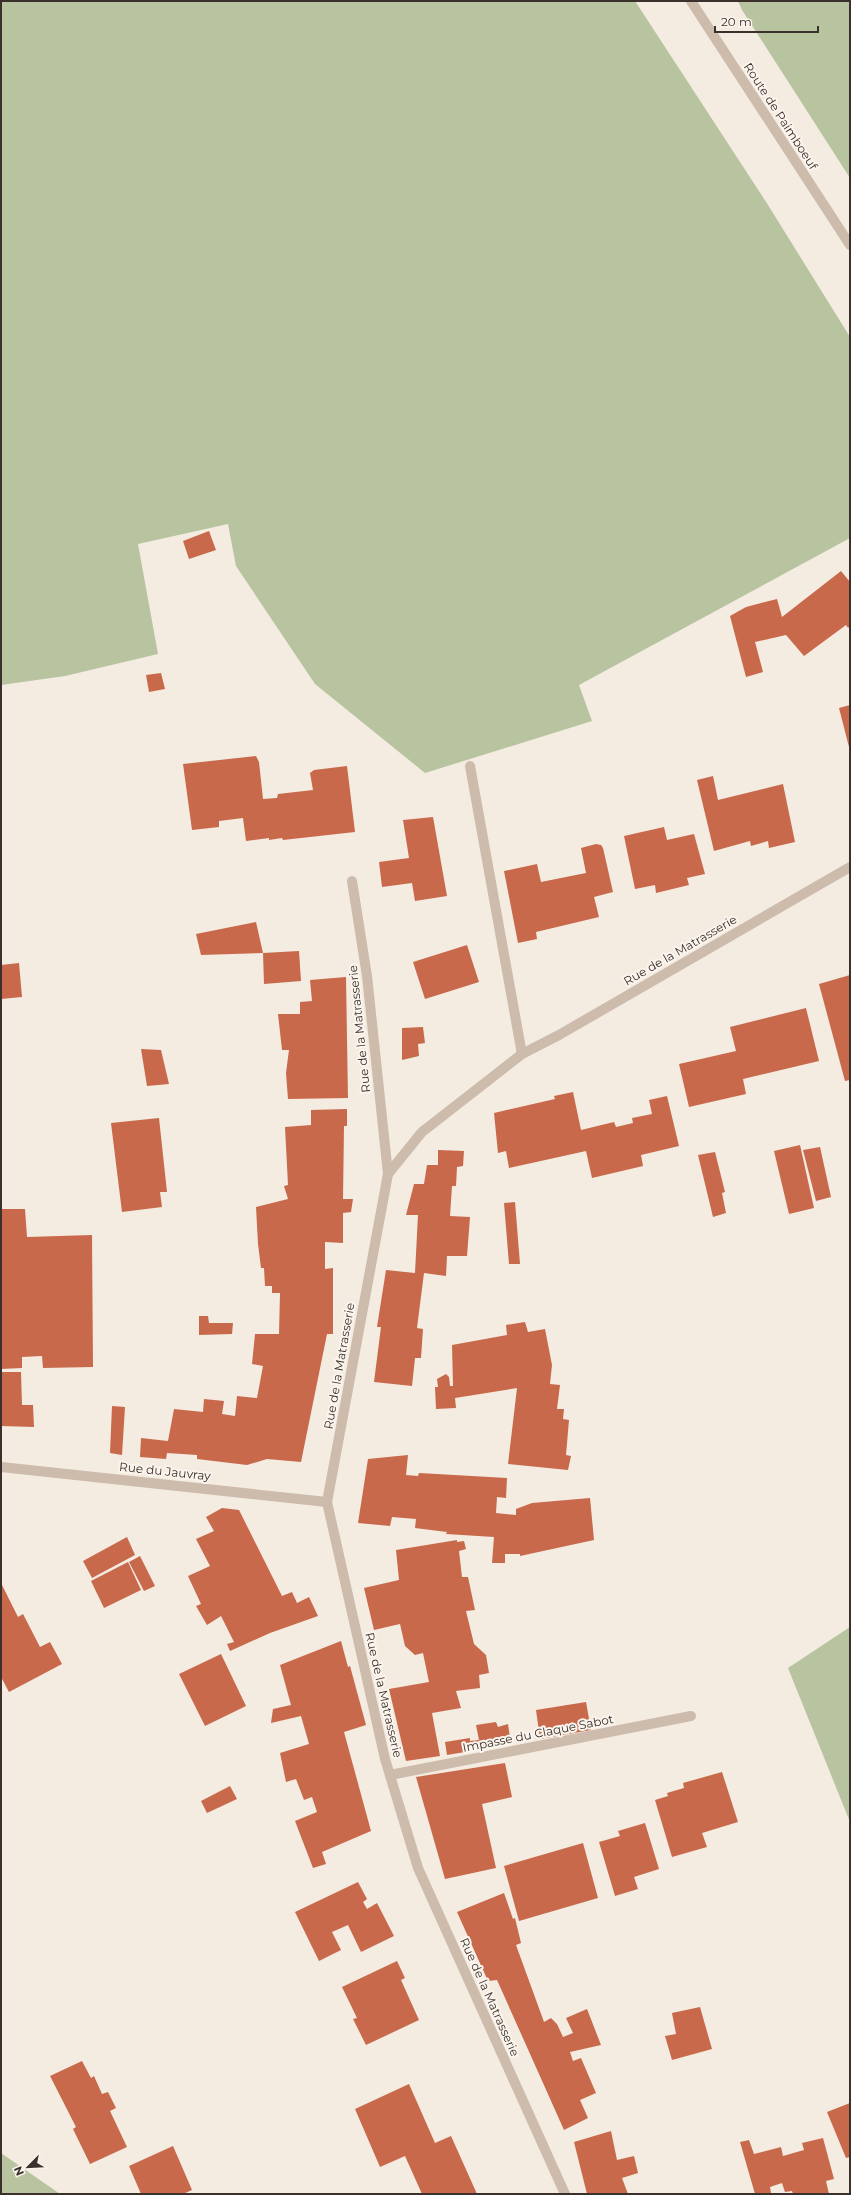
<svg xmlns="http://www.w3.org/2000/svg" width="851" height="2195" viewBox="0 0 851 2195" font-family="Montserrat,sans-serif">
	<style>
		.green { fill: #b8c4a0 }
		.building { fill: #c8694b }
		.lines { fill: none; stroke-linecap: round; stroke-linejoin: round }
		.minor { stroke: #cdbbac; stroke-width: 10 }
		.labels { text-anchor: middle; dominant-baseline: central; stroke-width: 4; stroke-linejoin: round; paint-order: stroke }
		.street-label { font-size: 12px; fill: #3b302b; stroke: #fbf5ee }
	</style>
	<rect width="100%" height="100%" fill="#f4ebe1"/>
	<g class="green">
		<path d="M 1,1 L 635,1 L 768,205 L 850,337 L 850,538 L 579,685 L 592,721 L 425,773 L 315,684 L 236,566 L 228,524 L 138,544 L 158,654 L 65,676 L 1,685 Z"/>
		<path d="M 738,1 L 850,1 L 850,178 L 742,10 Z"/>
		<path d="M 850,1627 L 850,1822 L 788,1668 Z"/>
		<path d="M 1,2153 L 60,2194 L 1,2194 Z"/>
	</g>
	<g class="building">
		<path d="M 209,531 L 216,550 L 189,559 L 183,541 Z"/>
		<path d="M 841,571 L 850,582 L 850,626 L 848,628 L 846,625 L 804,656 L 786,635 L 755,642 L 763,672 L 746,677 L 730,616 L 746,607 L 777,599 L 782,617 Z"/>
		<path d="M 161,673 L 165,689 L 149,692 L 146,675 Z"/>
		<path d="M 850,705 L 850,747 L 849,747 L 839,708 Z"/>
		<path d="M 256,756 L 259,762 L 263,799 L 277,798 L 278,794 L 313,790 L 310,773 L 314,770 L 347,766 L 355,832 L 283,840 L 282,838 L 269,840 L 269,838 L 246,841 L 243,818 L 219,821 L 219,827 L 192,830 L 183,764 Z"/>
		<path d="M 713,776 L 718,800 L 783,784 L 795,842 L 769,848 L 768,841 L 751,846 L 750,841 L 714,851 L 697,780 Z"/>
		<path d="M 433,817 L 447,896 L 415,901 L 412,883 L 382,887 L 379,862 L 409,858 L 403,820 Z"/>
		<path d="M 664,827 L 667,840 L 694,834 L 705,874 L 687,878 L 689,885 L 656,893 L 655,885 L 635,889 L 624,836 Z"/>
		<path d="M 596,844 L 601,845 L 603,848 L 613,892 L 594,897 L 599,917 L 536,932 L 537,939 L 518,943 L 504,871 L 537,864 L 541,882 L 586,873 L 581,848 Z"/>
		<path d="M 256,922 L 263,953 L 201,955 L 196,934 Z"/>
		<path d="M 467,945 L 479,982 L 425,999 L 413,962 Z"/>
		<path d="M 299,951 L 301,981 L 264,984 L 263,953 Z"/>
		<path d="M 19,963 L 22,997 L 1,999 L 1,965 Z"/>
		<path d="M 850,975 L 850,1080 L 845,1081 L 819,984 Z"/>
		<path d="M 346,977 L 348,1098 L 288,1099 L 286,1073 L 289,1050 L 282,1050 L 278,1014 L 300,1014 L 300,1002 L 312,1001 L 310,980 Z"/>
		<path d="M 806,1008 L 819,1061 L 743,1079 L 746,1094 L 689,1107 L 679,1064 L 736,1051 L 730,1027 Z"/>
		<path d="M 423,1027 L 425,1043 L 418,1044 L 419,1056 L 402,1060 L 402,1028 Z"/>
		<path d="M 141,1049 L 161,1050 L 169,1084 L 147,1086 Z"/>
		<path d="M 573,1092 L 581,1130 L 614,1122 L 616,1127 L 633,1123 L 632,1118 L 652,1114 L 649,1100 L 667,1096 L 679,1146 L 641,1155 L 643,1166 L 592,1178 L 586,1151 L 509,1168 L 506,1151 L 498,1153 L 494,1113 L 555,1099 L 554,1096 Z"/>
		<path d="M 347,1109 L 347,1126 L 344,1126 L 343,1199 L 353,1199 L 351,1212 L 343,1213 L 343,1243 L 325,1242 L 325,1269 L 333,1268 L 333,1334 L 327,1334 L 301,1462 L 267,1459 L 247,1465 L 197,1459 L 197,1455 L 167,1453 L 166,1459 L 140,1457 L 141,1438 L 168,1441 L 174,1409 L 203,1412 L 204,1399 L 224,1401 L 222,1414 L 235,1416 L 237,1396 L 257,1398 L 263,1366 L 252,1364 L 255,1334 L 279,1334 L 280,1293 L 272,1293 L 272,1286 L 265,1286 L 264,1268 L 261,1268 L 258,1244 L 256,1207 L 288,1199 L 284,1186 L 288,1185 L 285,1127 L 311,1125 L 311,1110 Z"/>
		<path d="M 159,1118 L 167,1192 L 160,1192 L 162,1207 L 122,1212 L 111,1123 Z"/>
		<path d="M 800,1145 L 814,1208 L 789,1214 L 774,1151 Z"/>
		<path d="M 820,1147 L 831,1197 L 816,1201 L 803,1150 Z"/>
		<path d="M 438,1150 L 464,1151 L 463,1166 L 457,1167 L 456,1186 L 452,1186 L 450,1216 L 470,1217 L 467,1256 L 447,1256 L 446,1276 L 424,1273 L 417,1328 L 423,1329 L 421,1358 L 415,1358 L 412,1386 L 374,1382 L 381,1327 L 377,1327 L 386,1270 L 415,1273 L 418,1215 L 406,1215 L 414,1184 L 424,1184 L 427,1165 L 438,1165 Z"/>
		<path d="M 715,1152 L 725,1192 L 722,1193 L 726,1213 L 713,1217 L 698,1155 Z"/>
		<path d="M 515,1202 L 520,1264 L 509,1264 L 504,1203 Z"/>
		<path d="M 1,1209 L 25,1209 L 27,1237 L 92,1235 L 93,1367 L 43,1368 L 42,1356 L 22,1357 L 22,1368 L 1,1369 Z"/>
		<path d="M 199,1316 L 208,1316 L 209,1323 L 233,1323 L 232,1334 L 199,1335 Z"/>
		<path d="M 525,1322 L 528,1332 L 545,1329 L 552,1365 L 550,1384 L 560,1385 L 557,1409 L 564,1409 L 563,1419 L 569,1420 L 566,1455 L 571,1456 L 568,1470 L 508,1464 L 517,1388 L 455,1398 L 456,1408 L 436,1409 L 435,1387 L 438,1387 L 437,1379 L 446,1374 L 449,1377 L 450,1386 L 453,1386 L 452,1345 L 507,1335 L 506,1325 Z"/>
		<path d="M 1,1372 L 21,1372 L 22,1405 L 33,1405 L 34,1427 L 1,1426 Z"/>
		<path d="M 112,1406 L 125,1407 L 122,1455 L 110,1453 Z"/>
		<path d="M 408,1455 L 406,1475 L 418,1476 L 419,1473 L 507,1478 L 506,1498 L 497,1497 L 496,1513 L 516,1515 L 516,1509 L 532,1503 L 590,1498 L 594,1540 L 520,1556 L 520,1554 L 505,1554 L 505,1563 L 492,1563 L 494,1537 L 446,1534 L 447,1532 L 415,1528 L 416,1519 L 392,1517 L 390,1526 L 358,1523 L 368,1459 Z"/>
		<path d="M 222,1508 L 239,1510 L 282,1596 L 292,1592 L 297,1603 L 309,1597 L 318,1616 L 270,1633 L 230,1651 L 227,1644 L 234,1642 L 221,1616 L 207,1625 L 196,1606 L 201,1604 L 188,1576 L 210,1566 L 196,1539 L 214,1531 L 206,1517 Z"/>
		<path d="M 127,1537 L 135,1555 L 92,1578 L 83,1561 Z"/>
		<path d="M 457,1540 L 457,1542 L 464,1541 L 466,1549 L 459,1551 L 462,1577 L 468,1577 L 475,1610 L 466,1611 L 474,1644 L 486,1655 L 489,1673 L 479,1675 L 480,1688 L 456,1691 L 461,1708 L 432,1713 L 440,1756 L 406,1761 L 389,1689 L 429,1682 L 423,1653 L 415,1655 L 405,1646 L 400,1624 L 374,1630 L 364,1588 L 399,1580 L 396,1550 Z"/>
		<path d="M 140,1556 L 155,1586 L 144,1591 L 129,1562 Z"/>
		<path d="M 128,1562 L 141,1590 L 104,1608 L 91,1581 Z"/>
		<path d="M 1,1583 L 18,1617 L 23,1614 L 40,1647 L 50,1642 L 62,1664 L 9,1692 L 1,1677 Z"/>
		<path d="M 341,1641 L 348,1667 L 350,1666 L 366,1725 L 344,1732 L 371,1831 L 322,1852 L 326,1864 L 313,1868 L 295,1821 L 317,1812 L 312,1797 L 304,1800 L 296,1779 L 286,1782 L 280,1753 L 309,1744 L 301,1716 L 271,1723 L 273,1709 L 291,1705 L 280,1665 Z"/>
		<path d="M 221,1654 L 246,1706 L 205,1726 L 179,1674 Z"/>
		<path d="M 586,1702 L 591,1730 L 540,1739 L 536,1710 Z"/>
		<path d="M 496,1722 L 498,1727 L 508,1724 L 510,1738 L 508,1742 L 471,1747 L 471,1751 L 447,1755 L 445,1742 L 470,1738 L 470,1741 L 479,1740 L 476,1725 Z"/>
		<path d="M 505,1763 L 512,1797 L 482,1804 L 496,1868 L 445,1879 L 416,1777 Z"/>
		<path d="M 722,1772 L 738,1822 L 702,1833 L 707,1847 L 672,1857 L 655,1800 L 668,1796 L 667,1793 L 684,1788 L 683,1783 Z"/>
		<path d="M 230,1786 L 237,1799 L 207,1813 L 201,1801 Z"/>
		<path d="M 645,1823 L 659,1869 L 634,1877 L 638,1889 L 615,1896 L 599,1842 L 620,1836 L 618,1831 Z"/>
		<path d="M 583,1843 L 598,1898 L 519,1921 L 504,1866 Z"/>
		<path d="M 358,1882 L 367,1899 L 363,1902 L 367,1909 L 377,1903 L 394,1936 L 361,1952 L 348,1925 L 332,1932 L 341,1950 L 319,1961 L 295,1912 Z"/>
		<path d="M 504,1893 L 513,1919 L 515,1918 L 521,1943 L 516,1945 L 544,2022 L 551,2018 L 557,2024 L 563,2037 L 573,2033 L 566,2018 L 587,2009 L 601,2045 L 570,2052 L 573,2061 L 581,2058 L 596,2093 L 580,2100 L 588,2118 L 564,2130 L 497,1980 L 488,1981 L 457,1912 Z"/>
		<path d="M 397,1961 L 405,1978 L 401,1980 L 419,2020 L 366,2045 L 353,2019 L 357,2018 L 342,1987 Z"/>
		<path d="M 700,2007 L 712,2049 L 672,2060 L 665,2036 L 676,2034 L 672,2013 Z"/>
		<path d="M 82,2061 L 91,2078 L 94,2076 L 102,2094 L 108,2092 L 116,2108 L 110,2111 L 127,2147 L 90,2164 L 73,2129 L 76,2127 L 50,2076 Z"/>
		<path d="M 409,2084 L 435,2143 L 451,2136 L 477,2194 L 422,2194 L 405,2156 L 380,2167 L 355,2109 Z"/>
		<path d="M 850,2103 L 850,2157 L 846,2158 L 827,2112 Z"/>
		<path d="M 611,2131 L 617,2160 L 634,2156 L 638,2173 L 622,2178 L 628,2194 L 587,2194 L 574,2142 Z"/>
		<path d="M 823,2138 L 834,2179 L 826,2181 L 829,2194 L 793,2194 L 792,2191 L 785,2192 L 782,2183 L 770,2187 L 771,2193 L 755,2194 L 740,2142 L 749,2140 L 754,2154 L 781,2147 L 783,2156 L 804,2150 L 802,2143 Z"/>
		<path d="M 173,2146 L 192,2190 L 183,2194 L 141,2194 L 129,2166 Z"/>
	</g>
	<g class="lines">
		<g class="minor">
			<path d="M 691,1 L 850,245"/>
			<path d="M 470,766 L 522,1054"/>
			<path d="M 352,881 L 367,976 L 388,1174 L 327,1502 L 385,1759 L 418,1868 L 565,2194"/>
			<path d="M 388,1174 L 422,1132 L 522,1054 L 559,1035 L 850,867"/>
			<path d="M 1,1467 L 327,1502"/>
			<path d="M 390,1775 L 691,1716"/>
		</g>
	</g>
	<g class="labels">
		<g class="street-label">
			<text transform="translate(781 116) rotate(57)">Route de Paimboeuf</text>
			<text transform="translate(680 950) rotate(-30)">Rue de la Matrasserie</text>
			<text transform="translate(359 1029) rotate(-96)">Rue de la Matrasserie</text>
			<text transform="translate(339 1366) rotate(-80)">Rue de la Matrasserie</text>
			<text transform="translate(165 1471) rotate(6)">Rue du Jauvray</text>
			<text transform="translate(384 1695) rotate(77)">Rue de la Matrasserie</text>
			<text transform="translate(538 1733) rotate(-11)">Impasse du Claque Sabot</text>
			<text transform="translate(490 1997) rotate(66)">Rue de la Matrasserie</text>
		</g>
	</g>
	<rect width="851" height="2195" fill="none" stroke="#3b302b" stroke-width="4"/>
	<g transform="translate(28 2167) rotate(246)" stroke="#fbf5ee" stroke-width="3" paint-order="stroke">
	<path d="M0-3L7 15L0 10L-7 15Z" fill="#3b302b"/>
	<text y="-6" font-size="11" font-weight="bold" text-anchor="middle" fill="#3b302b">N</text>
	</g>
	<path d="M715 26v6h103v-6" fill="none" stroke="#3b302b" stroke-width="2"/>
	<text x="721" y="26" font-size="12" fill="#3b302b" stroke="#fbf5ee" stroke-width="3" paint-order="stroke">20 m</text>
</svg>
